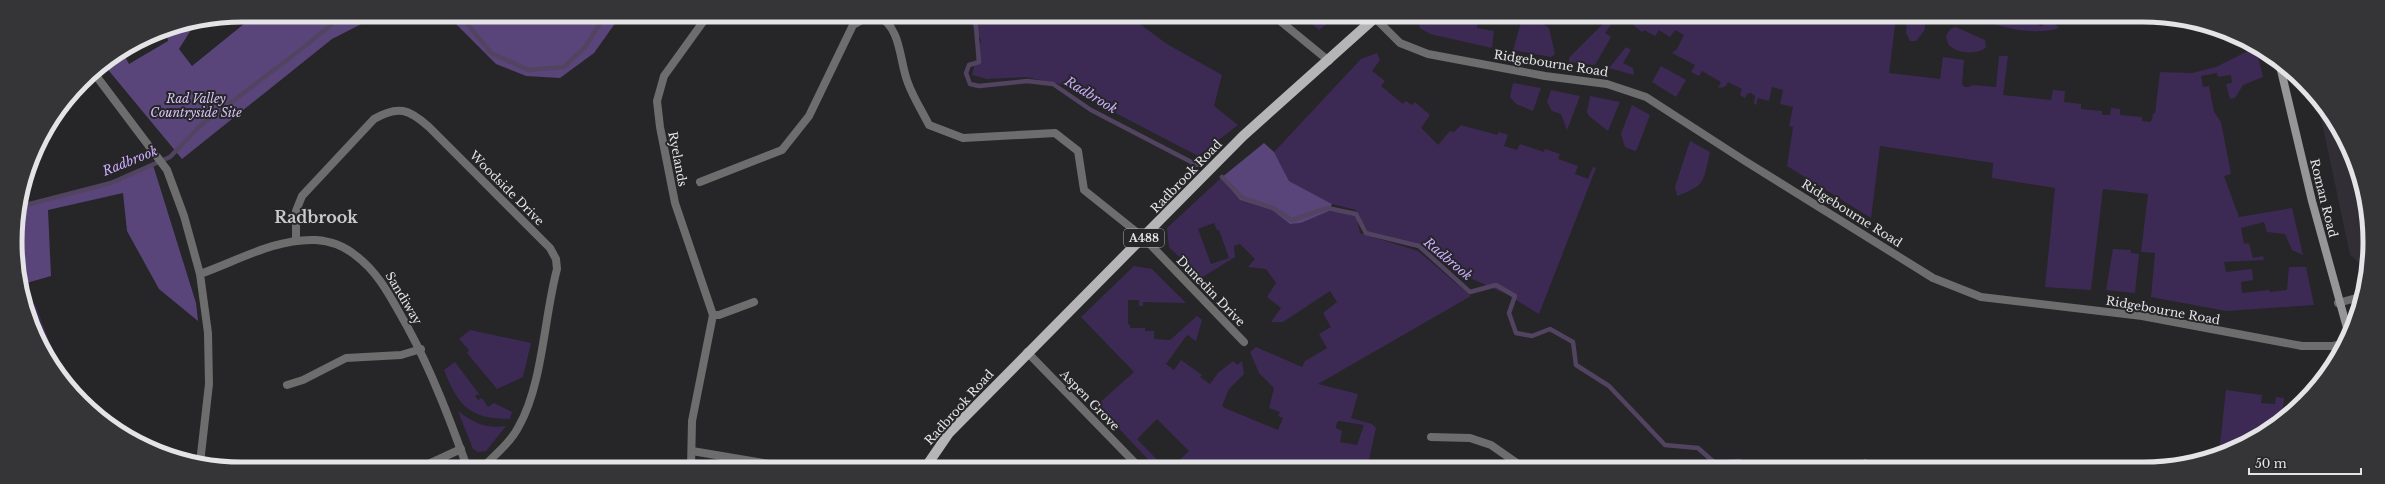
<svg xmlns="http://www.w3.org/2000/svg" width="2385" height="484" viewBox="0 0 2385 484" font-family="'Libre Baskerville',serif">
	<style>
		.built { fill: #312e36 }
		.green { fill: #3c2a55; fill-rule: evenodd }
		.forest { fill: #5a457a }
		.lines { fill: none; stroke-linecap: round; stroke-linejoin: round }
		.stream { stroke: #524461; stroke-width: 4.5 }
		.minor { stroke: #6d6d6e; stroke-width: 8 }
		.secondary { stroke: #969597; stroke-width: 8 }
		.primary { stroke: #b5b4b7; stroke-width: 10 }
		.labels { text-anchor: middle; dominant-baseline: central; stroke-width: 4; stroke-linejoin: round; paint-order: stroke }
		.shield { fill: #262528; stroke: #abaaac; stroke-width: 1 }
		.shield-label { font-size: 11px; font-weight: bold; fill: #e4e3e5 }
		.street-label { font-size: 12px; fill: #e4e3e5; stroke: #262528 }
		.park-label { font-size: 12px; font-style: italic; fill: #d8c6f8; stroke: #262528 }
		.water-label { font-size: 13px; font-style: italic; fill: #cbacfd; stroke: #262528 }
		.district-label { font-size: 16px; font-weight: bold; fill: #c9c8cb; stroke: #262528 }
		.rim { fill: none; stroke: #e4e3e5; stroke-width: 5 }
	</style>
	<rect width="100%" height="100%" fill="#262528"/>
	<path class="built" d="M 2317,99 L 2323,104 L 2362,183 L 2368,270 L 2350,255 Z"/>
	<g class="green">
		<path d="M 961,16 L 1129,16 L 1167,44 L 1222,75 L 1214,106 L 1238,125 L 1198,156 L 1060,84 L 1026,77 L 987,79 L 972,75 L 981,40 L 970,21 Z"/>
		<path d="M 1303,16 L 1337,16 L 1319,30 Z"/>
		<path d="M 1417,16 L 1479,16 L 1477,28 L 1494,31 L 1492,48 L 1430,34 L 1420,28 Z"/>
		<path d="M 1523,16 L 1532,16 L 1549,28 L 1555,54 L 1551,57 L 1513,50 Z"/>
		<path d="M 1611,16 L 1617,16 L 1605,33 L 1611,37 L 1595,65 L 1569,62 L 1569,58 Z"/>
		<path d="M 1635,16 L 1894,17 L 1896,17 L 1889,73 L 1940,79 L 1943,57 L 1964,60 L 1962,83 L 1964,87 L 1970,87 L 1972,85 L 1996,87 L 1999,56 L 2008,56 L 2003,95 L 2051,100 L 2053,90 L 2065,91 L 2064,102 L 2081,104 L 2081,109 L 2102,111 L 2102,115 L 2110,115 L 2111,108 L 2120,109 L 2120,115 L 2142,117 L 2142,121 L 2150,122 L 2152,120 L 2153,113 L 2155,114 L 2160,72 L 2192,73 L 2216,67 L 2256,47 L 2263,77 L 2243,85 L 2235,98 L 2230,99 L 2226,84 L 2232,83 L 2231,75 L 2218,77 L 2217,73 L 2201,76 L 2203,87 L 2209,86 L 2214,112 L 2221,122 L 2231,174 L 2224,176 L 2239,217 L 2292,208 L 2303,255 L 2292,250 L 2285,234 L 2267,232 L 2264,222 L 2241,228 L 2244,244 L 2249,243 L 2253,258 L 2263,256 L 2264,260 L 2224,262 L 2226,272 L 2252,269 L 2253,280 L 2241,282 L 2242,293 L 2269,290 L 2270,292 L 2287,290 L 2289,267 L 2306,267 L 2314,305 L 2226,311 L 2151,297 L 2155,253 L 2141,252 L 2148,194 L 2103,189 L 2091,290 L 2045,287 L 2055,188 L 1992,178 L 1993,163 L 1880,146 L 1871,218 L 1787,166 L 1793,127 L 1789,126 L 1793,107 L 1780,104 L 1783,90 L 1772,87 L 1769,101 L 1758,98 L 1756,105 L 1754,104 L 1755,96 L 1751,93 L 1747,94 L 1745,98 L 1740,95 L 1742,89 L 1728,82 L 1725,87 L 1718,88 L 1721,82 L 1702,71 L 1699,76 L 1691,72 L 1695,65 L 1672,53 L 1677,49 L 1684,35 L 1675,30 L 1670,37 L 1659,30 L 1655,36 L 1644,30 L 1642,32 L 1631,23 Z"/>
		<path d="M 1907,17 L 1927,18 L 1924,31 L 1916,41 L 1910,41 L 1906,33 Z"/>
		<path d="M 1976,17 L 2030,17 L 2031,19 L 2033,18 L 2041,27 L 2051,19 L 2059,28 C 2034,36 2000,28 1976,17 Z"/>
		<path d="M 1956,27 L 1985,40 L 1986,47 C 1979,55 1957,54 1949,45 C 1947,43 1947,39 1946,36 L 1950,29 Z"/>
		<path d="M 1626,47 L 1631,50 L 1623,63 L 1633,68 L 1634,75 L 1609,68 Z"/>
		<path d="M 1377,53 L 1380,60 L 1372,71 L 1385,81 L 1381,86 L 1403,104 L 1406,101 L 1412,105 L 1415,102 L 1430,115 L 1421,128 L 1438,145 L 1450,131 L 1454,132 L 1461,125 C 1474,129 1485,131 1497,135 L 1499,132 L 1508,135 L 1504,146 L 1517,150 L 1520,144 L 1544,152 L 1545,149 L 1560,154 L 1558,159 L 1578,166 L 1575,174 L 1588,179 L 1593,167 L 1596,168 L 1539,314 L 1506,294 L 1470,278 L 1416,243 L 1368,231 L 1356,210 L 1332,204 L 1289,181 L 1274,152 L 1361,59 Z"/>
		<path d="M 1661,66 L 1686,80 L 1676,97 L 1652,82 Z"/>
		<path d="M 1513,83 L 1541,88 L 1533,111 L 1516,104 L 1510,97 Z"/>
		<path d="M 1551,90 L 1580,96 L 1567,130 L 1561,114 L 1552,111 L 1547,102 Z"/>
		<path d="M 1590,96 L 1620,102 L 1608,131 L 1589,116 L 1587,112 Z"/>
		<path d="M 1632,105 L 1650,115 L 1637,149 L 1635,151 L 1625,147 L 1621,134 Z"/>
		<path d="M 1690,141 L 1710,152 C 1703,181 1707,185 1677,196 L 1675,187 Z"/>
		<path d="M 1221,178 L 1240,200 L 1272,210 L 1290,224 L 1301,223 L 1329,211 L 1356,215 L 1360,233 L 1418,251 L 1471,296 L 1318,384 L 1358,394 L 1351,418 L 1372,424 L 1376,428 L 1368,464 L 1371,465 L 1370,468 L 1171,468 L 1189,451 L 1157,419 L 1137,439 L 1165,468 L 1156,468 L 1097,405 L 1134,372 L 1081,317 L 1134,266 L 1152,269 L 1186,303 L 1143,302 L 1143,306 L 1139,306 L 1139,300 L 1128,300 L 1128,324 L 1130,325 L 1130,328 L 1145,328 L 1145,331 L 1154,331 L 1154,339 L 1170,340 L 1197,316 L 1202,320 L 1196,341 L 1187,335 L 1166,364 L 1174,370 L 1181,360 L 1202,375 L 1200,377 L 1210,384 L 1218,373 L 1233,361 L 1237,365 L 1242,361 L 1244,374 L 1229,389 L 1222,406 L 1227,409 L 1278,430 L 1283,418 L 1278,416 L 1280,412 L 1269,408 L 1274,388 L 1259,373 L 1250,352 L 1256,347 L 1302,367 L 1305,361 L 1327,348 L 1319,334 L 1331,327 L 1323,313 L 1337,302 L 1330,291 L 1283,322 L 1271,322 L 1281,308 L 1267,297 L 1276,283 L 1266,269 L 1248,267 L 1255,259 L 1240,244 L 1234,246 L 1235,257 L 1201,278 L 1169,247 L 1167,228 ZM 1214,223 L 1217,230 L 1219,230 L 1229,258 L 1211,264 L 1198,229 ZM 1340,421 L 1364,425 L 1357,445 L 1340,442 L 1342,431 L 1336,428 L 1337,422 Z"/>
		<path d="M 2113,249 L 2131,250 L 2131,253 L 2139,254 L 2135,293 L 2106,290 Z"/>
		<path d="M 35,304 L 54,354 L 50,356 L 27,315 L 26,307 Z"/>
		<path d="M 470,330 L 531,343 L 523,377 L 497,389 L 467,353 L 469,350 L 459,339 Z"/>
		<path d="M 455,362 L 479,394 L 475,396 L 478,400 L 482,398 L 488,407 L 494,403 L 512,412 L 510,419 C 470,419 458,406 444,370 Z"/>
		<path d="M 2226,390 L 2262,395 L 2261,403 L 2275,404 L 2276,397 L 2284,398 L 2283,409 L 2288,410 L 2287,413 L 2230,452 L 2219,454 Z"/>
		<path d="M 458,411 C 474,423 486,429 506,426 L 486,451 L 478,452 L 473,449 Z"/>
	</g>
	<g class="forest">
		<path d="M 255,15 L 379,15 L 332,39 L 182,159 L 105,66 L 123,53 L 129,64 L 168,41 L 166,30 L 194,25 L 179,49 L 192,66 Z"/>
		<path d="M 447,15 L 621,15 L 594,53 L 560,78 L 526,76 L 496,64 Z"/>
		<path d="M 1264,143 L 1274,152 L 1289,181 L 1332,204 L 1329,211 L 1301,223 L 1290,224 L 1272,210 L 1240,200 L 1221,178 Z"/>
		<path d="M 153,165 L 196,303 L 198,321 L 159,289 L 127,231 L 123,193 L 48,210 L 51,276 L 23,284 L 15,227 L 21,204 L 26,205 L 111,183 Z"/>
	</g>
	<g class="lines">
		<g class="stream">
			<path d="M 460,15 L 491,53 L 528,70 L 564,67 L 586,46 L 605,15"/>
			<path d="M 975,16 L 979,62 L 969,65 L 966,73 L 970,84 L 979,86 L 1027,81 L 1053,84 L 1091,110 L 1197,165"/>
			<path d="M 1222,177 L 1243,198 L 1273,208 L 1292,220 L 1327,208 L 1356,214 L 1366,233 L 1419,246 L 1470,292 L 1496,285 L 1515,296 L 1509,313 L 1516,333 L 1532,336 L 1550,329 L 1573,342 L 1576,365 L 1609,386 L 1665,445 L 1698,448 L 1715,463 L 1739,461 L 1750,468"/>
			<path d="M 21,204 L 26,205 L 111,183 L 170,157 L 201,125 L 299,51 L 343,15"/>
			<path d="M 1861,468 L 1865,461 L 1874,468"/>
		</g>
		<g class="minor">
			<path d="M 878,16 C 902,28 899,61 908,83 C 913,97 922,111 929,125 L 963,138 L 1055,133 L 1078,151 L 1084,190 L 1144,238 L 1244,342"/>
			<path d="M 1274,16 L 1329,61"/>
			<path d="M 1375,18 L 1400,43 L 1428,54 L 1545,76 L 1607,84 L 1646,97 L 1745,161 L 1933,278 L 1981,297 L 2142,316 L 2302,346 L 2333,346 L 2346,343"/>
			<path d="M 94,73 L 167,170 L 184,216 L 200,274 L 208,333 L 209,384 L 200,463"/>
			<path d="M 700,182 L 782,150 L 809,116 L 853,25 L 869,16"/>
			<path d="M 296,241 L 296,211 L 302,196 L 374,119 C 398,105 409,109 429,127 L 550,248 L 556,259 L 557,269 C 544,317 543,383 519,426 C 511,442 495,455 483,467"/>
			<path d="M 200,274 C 237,261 276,238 316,240 C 330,241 344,246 355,255 C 380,273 393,302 408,328 C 432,372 450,420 467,467"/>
			<path d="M 2338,303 L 2360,297"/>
			<path d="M 713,315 L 719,315 L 754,302"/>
			<path d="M 1027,352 L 1140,468"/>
			<path d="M 287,385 L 303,380 L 346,358 L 401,355 L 421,349"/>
			<path d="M 1431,437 L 1470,438 L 1491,445 L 1524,468"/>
			<path d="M 692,451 L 793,468"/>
			<path d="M 422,467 L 461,449"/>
			<path d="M 691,467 L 692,421 L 713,315 L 675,203 L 660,127 L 657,101 L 664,76 L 708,15"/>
		</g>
		<path class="secondary" d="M 2280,66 L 2312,201 L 2349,335"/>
		<path class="primary" d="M 925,468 L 949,433 L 1243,136 L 1377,16"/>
	</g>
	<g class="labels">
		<rect class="shield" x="1124" y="229" width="40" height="18" rx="3"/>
		<g class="shield-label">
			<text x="1144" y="238">A488</text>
		</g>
		<g class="street-label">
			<text transform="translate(1551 63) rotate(9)">Ridgebourne Road</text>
			<text transform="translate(678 159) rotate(79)">Ryelands</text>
			<text transform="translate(1186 176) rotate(-46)">Radbrook Road</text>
			<text transform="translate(507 188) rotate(45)">Woodside Drive</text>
			<text transform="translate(2324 198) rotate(76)">Roman Road</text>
			<text transform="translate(1852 213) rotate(32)">Ridgebourne Road</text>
			<text transform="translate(1211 291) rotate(46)">Dunedin Drive</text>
			<text transform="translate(404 298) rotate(59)">Sandiway</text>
			<text transform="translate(2163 310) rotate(10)">Ridgebourne Road</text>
			<text transform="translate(1090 400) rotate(46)">Aspen Grove</text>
			<text transform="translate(959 407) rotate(-48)">Radbrook Road</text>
		</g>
		<g class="park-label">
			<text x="196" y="98">Rad Valley<tspan x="196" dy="14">Countryside Site</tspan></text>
		</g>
		<g class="water-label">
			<text transform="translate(1091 95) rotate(31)">Radbrook</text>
			<text transform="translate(130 161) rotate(-22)">Radbrook</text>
			<text transform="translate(1448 259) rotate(40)">Radbrook</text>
		</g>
		<g class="district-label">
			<text x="316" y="217">Radbrook</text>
		</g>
	</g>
	<path d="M0 0H2385V484H0ZM242 22H2143A220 220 0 0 1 2363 242V242A220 220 0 0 1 2143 462H242A220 220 0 0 1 22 242V242A220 220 0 0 1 242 22Z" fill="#353437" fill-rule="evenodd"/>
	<path class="rim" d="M242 22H2143A220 220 0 0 1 2363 242V242A220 220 0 0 1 2143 462H242A220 220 0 0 1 22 242V242A220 220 0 0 1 242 22Z"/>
	<path d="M2249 468v6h112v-6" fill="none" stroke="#e4e3e5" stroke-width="2"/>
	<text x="2255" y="468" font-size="12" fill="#e4e3e5" stroke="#262528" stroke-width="3" paint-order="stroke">50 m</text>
</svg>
